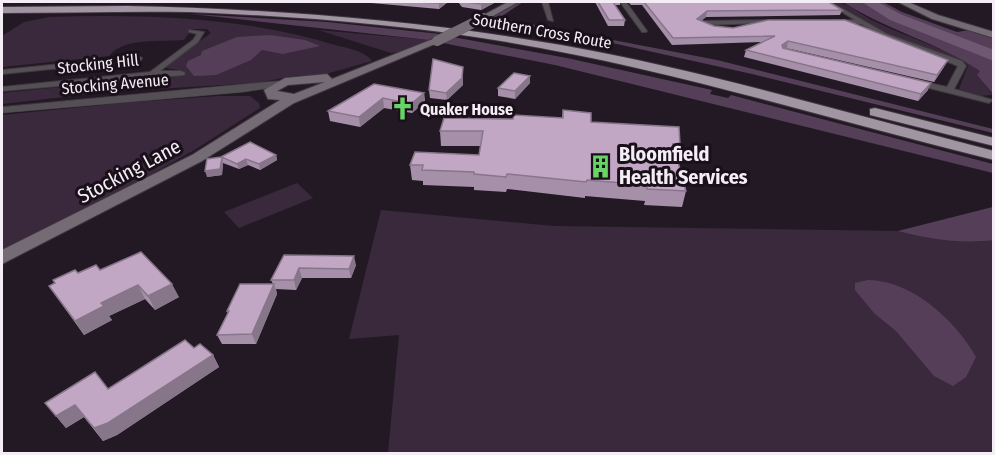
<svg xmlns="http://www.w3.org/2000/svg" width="995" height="455" viewBox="0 0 995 455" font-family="'Fira Sans Condensed',sans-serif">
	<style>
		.green { fill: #3a293c }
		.forest { fill: #553f58 }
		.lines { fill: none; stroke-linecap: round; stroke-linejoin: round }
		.river { fill: #6f5871; fill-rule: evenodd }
		.minor-casing { stroke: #403741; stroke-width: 2 }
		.tertiary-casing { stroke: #403741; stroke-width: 1 }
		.secondary-casing { stroke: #403741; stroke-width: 2 }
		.motorway-casing { stroke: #403741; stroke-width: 2 }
		.minor { fill: #544f55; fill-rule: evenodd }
		.tertiary { fill: #544f55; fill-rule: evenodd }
		.secondary { fill: #746b74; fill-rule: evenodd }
		.motorway { fill: #a295a3; fill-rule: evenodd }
		.secondary-bridge-casing { stroke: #403741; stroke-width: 10; stroke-linecap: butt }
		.secondary-bridge { stroke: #746b74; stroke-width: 10 }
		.wall { fill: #a690a9 }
		.shaded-wall { fill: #877589 }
		.building { fill: #c1a7c4; stroke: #877589; stroke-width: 1.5 }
		.labels { text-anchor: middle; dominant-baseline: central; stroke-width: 6; stroke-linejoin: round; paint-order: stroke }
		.far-street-label { font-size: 16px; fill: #f4edf5; stroke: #19101a }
		.far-poi-label { font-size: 16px; font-weight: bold; fill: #f4edf5; stroke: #19101a; text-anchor: start }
		.poi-label { font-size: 20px; font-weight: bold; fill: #f4edf5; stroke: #19101a; text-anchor: start }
		.street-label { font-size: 20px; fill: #f4edf5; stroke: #19101a }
	</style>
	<rect width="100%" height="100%" fill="#231924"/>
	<g class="green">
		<path d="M 832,2 C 849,1 858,14 874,21 C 909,38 948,49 981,71 L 977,75 L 993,95 L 978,96 L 959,89 L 968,66 L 965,63 L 884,32 Z"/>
		<path d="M 49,17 C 145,14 243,17 335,45 C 347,48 365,51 372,61 L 326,74 L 292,76 L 258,83 L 108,92 L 2,104 L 2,93 L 181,75 L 184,71 L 166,68 L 167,65 L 211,33 L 207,29 L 192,29 L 184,40 C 162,42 123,37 109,56 L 2,67 L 2,36 L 24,22 Z"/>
		<path d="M 318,30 L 429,40 L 399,52 L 391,53 Z"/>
		<path d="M 219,96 L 250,96 L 259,103 L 260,108 L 196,149 L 86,211 L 2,252 L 2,115 L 132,102 Z"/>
		<path d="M 297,183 L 313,198 L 239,228 L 224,212 Z"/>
		<path d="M 993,207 L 993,453 L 388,453 L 399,335 L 349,339 L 381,210 L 554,226 L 898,231 Z"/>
	</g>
	<g class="forest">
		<path d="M 523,2 L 499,18 L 717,60 L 993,129 L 993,133 L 752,74 L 599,40 L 520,27 L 489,18 L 516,3 Z"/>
		<path d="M 843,2 L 883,2 L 902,12 L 957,32 L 970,30 L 993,37 L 993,94 L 977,75 L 980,71 C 937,42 886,30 843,2 Z"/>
		<path d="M 191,14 L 327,22 L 440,34 L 429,40 Z"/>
		<path d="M 270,35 L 305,40 L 320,46 L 283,54 L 262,50 L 251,60 L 216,75 L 194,76 L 186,66 L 188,61 L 201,55 L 202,51 L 237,37 Z"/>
		<path d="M 453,37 L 567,58 L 712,90 L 710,94 L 728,98 L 731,95 L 993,164 L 993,173 L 555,65 L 443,43 Z"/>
		<path d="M 993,207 L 993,240 C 960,244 930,239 898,231 Z"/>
		<path d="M 868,280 C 913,281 955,320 976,357 L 966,377 L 953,386 L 934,376 L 896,331 L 874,313 L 855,290 L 855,283 Z"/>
	</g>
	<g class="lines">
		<path class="river" d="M 862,2 L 878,2 L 900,14 L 994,50 L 994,61 L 890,20 Z"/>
		<defs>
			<g id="minor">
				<path d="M 542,2 L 548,2 L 553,21 L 548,20 Z"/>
				<path d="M 620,2 L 626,2 L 647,31 L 646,32 L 642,32 Z"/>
				<path d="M 825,2 L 831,2 L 887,34 L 962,61 L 966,66 L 954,89 L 993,100 L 989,103 L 913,84 L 912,82 L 916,80 L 947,87 L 958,66 L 883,36 L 861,24 L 831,23 L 830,22 L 833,20 L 855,20 Z"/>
				<path d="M 765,20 L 767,21 L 767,23 L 705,25 L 712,29 L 709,31 L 699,26 L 699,23 L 702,21 Z"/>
				<path d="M 189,30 L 204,32 L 198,42 L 160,71 L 181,71 L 185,73 L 184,75 L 2,91 L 2,87 L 150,72 L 193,40 L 197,34 L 189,32 Z"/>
				<path d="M 138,56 L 142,58 L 141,60 L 2,74 L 2,70 Z"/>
			</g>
			<path id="tertiary" d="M 278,81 L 282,82 L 282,86 L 244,92 L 2,113 L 2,107 Z"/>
			<g id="secondary">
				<path d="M 508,2 L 518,2 L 486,20 L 478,18 Z"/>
				<path d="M 898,2 L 908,2 L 938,15 L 994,32 L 994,38 L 932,19 Z"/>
				<path d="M 433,39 L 442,41 L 294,103 L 202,161 L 2,264 L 2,250 L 192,155 L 280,100 L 268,99 L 264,90 L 285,78 L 327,74 L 332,79 ZM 325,82 L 294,94 L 277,91 L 288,85 Z"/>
			</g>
			<g id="motorway">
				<path d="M 127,6 C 273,9 417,20 561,45 C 707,71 850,114 994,151 L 994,160 C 830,120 669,68 501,41 C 398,24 293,16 189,12 C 126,11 64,13 2,13 L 2,7 Z"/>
				<path d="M 875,108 L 994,138 L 994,146 L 870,115 L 870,109 Z"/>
			</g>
		</defs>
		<use href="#minor" class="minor-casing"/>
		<use href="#tertiary" class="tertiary-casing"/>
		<use href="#secondary" class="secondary-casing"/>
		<use href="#motorway" class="motorway-casing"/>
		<use href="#minor" class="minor"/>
		<use href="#tertiary" class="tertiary"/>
		<use href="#secondary" class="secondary"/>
		<use href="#motorway" class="motorway"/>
		<defs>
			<path id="secondary-bridge" d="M 437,41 L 483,18"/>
		</defs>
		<use href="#secondary-bridge" class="secondary-bridge-casing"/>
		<use href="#secondary-bridge" class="secondary-bridge"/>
	</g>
	<g class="wall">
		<path d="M 371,2 L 448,2 L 439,9 L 371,3 Z"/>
		<path d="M 458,2 L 496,2 L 481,10 L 462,7 Z"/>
		<path d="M 595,2 L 620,2 L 620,5 L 615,5 L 625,20 L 624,26 L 608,26 Z"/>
		<path d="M 628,2 L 829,2 L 842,10 L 840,15 L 706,17 L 701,21 L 714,26 L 733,28 L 944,67 L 934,82 L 786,48 L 928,90 L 918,101 L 744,57 L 746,50 L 762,42 L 672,45 L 642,5 L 631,5 Z"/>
		<path d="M 530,76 L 530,83 L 515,99 L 498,96 L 498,88 Z"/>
		<path d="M 374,84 L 424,93 L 425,102 L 412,113 L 384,108 L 360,127 L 330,121 L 328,111 Z"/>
		<path d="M 463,85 L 447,100 L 430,98 L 429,90 Z"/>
		<path d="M 563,110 L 591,122 L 680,145 L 677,158 L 686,191 L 682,207 L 644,205 L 645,201 L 585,196 L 585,198 L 507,189 L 506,192 L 474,190 L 474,187 L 423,185 L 423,181 L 412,180 L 410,165 L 479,155 L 480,146 L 441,146 L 440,131 L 513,119 L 562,118 Z"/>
		<path d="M 276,155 L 277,160 L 260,170 L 248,165 L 239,169 L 223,163 L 222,175 L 207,177 L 207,159 Z"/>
		<path d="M 284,255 L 356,265 L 351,278 L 302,278 L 296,290 L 276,289 L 277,294 L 256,344 L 222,344 L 217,335 L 228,314 L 227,311 L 273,284 L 271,280 Z"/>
		<path d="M 100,270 L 179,297 L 155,310 L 145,299 L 109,316 L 112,320 L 84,335 L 49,286 L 78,273 Z"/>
		<path d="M 194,348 L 213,355 L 219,367 L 117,435 L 103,441 L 84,417 L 66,428 L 45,403 L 108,389 Z"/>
	</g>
	<g class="shaded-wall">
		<path d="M 441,2 L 448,2 L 439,9 L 439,3 Z"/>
		<path d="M 485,2 L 496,2 L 481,10 L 481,4 Z"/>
		<path d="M 707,11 L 706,17 L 696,25 L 697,19 Z"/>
		<path d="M 788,41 L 787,48 L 780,51 L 782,45 Z"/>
		<path d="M 948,60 L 944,67 L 934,82 L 937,75 Z"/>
		<path d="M 463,67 L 463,85 L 447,100 L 446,93 Z"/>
		<path d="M 530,76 L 530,83 L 515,99 L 515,91 Z"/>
		<path d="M 931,83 L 928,90 L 918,101 L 921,94 Z"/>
		<path d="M 424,93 L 425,102 L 412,113 L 411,104 Z"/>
		<path d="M 383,98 L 384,108 L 360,127 L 359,117 Z"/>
		<path d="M 276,155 L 277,160 L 260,170 L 259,164 Z"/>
		<path d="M 222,157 L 223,163 L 222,175 L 207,177 L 205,171 Z"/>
		<path d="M 246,159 L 248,165 L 239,169 L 237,164 Z"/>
		<path d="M 354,256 L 356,265 L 351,278 L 349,269 Z"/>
		<path d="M 299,268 L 302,278 L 296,290 L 294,280 Z"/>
		<path d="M 172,284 L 179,297 L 155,310 L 148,296 Z"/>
		<path d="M 274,284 L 277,294 L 256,344 L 252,334 Z"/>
		<path d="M 138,285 L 145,299 L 109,316 L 112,320 L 84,335 L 75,321 L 101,303 Z"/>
		<path d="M 213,355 L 219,367 L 117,435 L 103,441 L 94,428 Z"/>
		<path d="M 75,405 L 84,417 L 66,428 L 56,416 Z"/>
	</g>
	<g class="building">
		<path d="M 416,2 L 441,2 L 439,3 Z"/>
		<path d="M 465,2 L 485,2 L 481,4 Z"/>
		<path d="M 598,2 L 613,2 L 625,20 L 609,20 Z"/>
		<path d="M 644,2 L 829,2 L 842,10 L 707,11 L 697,19 L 714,26 L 733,28 L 768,20 L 845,20 L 948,60 L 937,75 L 788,41 L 782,45 L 783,48 L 931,83 L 921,94 L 746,50 L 775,36 L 673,38 Z"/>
		<path d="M 433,59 L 463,67 L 462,78 L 446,93 L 429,90 Z"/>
		<path d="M 514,73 L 530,76 L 515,91 L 498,88 Z"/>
		<path d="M 374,84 L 424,93 L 411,104 L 383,98 L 359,117 L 328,111 Z"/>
		<path d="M 563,110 L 591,113 L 591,122 L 679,127 L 680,145 L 673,144 L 686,191 L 647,189 L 647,185 L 587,180 L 586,182 L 507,174 L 506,177 L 474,174 L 474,172 L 422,170 L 423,165 L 410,165 L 415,152 L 479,155 L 483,131 L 440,131 L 444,118 L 513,119 L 514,115 L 563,118 Z"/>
		<path d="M 250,142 L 276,155 L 259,164 L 246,159 L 237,164 L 222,157 L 220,169 L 205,171 L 207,159 L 221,157 Z"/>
		<path d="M 141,252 L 172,284 L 148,296 L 138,285 L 101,303 L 104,306 L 75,321 L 49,286 L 55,283 L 53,280 L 75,270 L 78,273 L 96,265 L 100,270 Z"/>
		<path d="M 284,255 L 354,256 L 349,269 L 299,268 L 294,280 L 271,280 Z"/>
		<path d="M 240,284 L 274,284 L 252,334 L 217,335 L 229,311 L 227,311 Z"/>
		<path d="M 185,340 L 194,348 L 200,344 L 213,355 L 108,423 L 94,428 L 75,405 L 56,416 L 45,403 L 95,372 L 108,389 Z"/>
	</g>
	<defs>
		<symbol id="church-bare" viewBox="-9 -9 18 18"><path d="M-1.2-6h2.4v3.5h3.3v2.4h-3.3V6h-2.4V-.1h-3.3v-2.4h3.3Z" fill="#68d465" stroke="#19101a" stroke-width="2.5" paint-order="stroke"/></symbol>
		<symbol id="building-bare" viewBox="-9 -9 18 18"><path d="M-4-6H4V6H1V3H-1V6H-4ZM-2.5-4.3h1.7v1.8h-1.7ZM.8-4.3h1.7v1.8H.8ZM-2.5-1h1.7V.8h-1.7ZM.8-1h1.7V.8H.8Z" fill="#68d465" stroke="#19101a" stroke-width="2.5" paint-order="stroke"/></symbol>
	</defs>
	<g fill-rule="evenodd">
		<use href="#church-bare" x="386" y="92" width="33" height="33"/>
		<use href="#building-bare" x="584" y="150" width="33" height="33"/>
	</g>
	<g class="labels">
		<g class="far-street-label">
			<text transform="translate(542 31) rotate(10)">Southern Cross Route</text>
			<text transform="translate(98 64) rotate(-6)">Stocking Hill</text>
			<text transform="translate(115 84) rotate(-5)">Stocking Avenue</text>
		</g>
		<g class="far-poi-label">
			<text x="420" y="109">Quaker House</text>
		</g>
		<g class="poi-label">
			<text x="619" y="154">Bloomfield<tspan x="619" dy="23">Health Services</tspan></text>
		</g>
		<g class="street-label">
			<text transform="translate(129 171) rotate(-28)">Stocking Lane</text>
		</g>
	</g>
	<rect width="995" height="455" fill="none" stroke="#f4edf5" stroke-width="6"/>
</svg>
